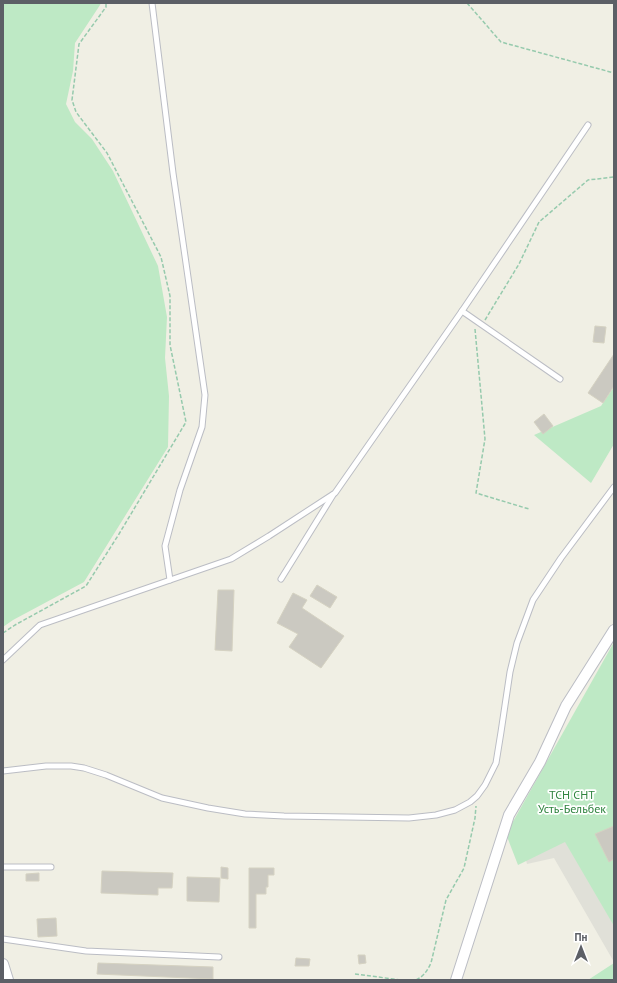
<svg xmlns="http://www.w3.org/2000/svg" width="617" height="983" viewBox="0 0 617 983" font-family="'PT Sans',sans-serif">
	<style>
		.industrial { fill: #e0e0d8 }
		.green { fill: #bee9c5 }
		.building { fill: #cbc9c1; stroke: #d5d2c2 }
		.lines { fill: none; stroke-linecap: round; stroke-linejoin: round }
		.lane-casing { stroke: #bbbdc4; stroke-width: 7 }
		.street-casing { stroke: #bbbdc4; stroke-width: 12 }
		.path { stroke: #96caad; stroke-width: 1.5; stroke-dasharray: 4 2; stroke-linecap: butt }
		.lane { stroke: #fff; stroke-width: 5 }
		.street { stroke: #fff; stroke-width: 10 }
		.labels { text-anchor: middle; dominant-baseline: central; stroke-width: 3.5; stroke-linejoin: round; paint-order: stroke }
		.park-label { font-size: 12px; fill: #2e833e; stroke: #fff }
	</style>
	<rect width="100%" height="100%" fill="#f0efe4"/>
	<path class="industrial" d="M 614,756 L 614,962 L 554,858 L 527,864 L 517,826 Z"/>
	<g class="green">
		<path d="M 3,3 L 101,3 L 100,5 L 75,43 L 73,71 L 66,104 L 75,122 L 92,139 L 113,171 L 158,266 L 167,317 L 165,358 L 169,396 L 168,447 L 84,582 L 13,620 L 3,627 Z"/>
		<path d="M 614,387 L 614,444 L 591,483 L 534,435 L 601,406 Z"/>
		<path d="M 614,642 L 614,926 L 565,842 L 518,865 L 506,834 Z"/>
		<path d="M 614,963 L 614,980 L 588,980 Z"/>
	</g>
	<g class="building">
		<path d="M 595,326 L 606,327 L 604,343 L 593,342 Z"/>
		<path d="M 614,354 L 614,386 L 603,403 L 588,393 Z"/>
		<path d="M 544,414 L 553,426 L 543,434 L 534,422 Z"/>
		<path d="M 317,585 L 337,597 L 330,608 L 310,596 Z"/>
		<path d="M 218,590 L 234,590 L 232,651 L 215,650 Z"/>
		<path d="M 293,593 L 307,600 L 302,608 L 344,636 L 321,668 L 289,647 L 298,634 L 277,623 Z"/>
		<path d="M 614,826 L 614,859 L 609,862 L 595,834 Z"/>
		<path d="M 221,867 L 228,868 L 228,879 L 221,878 Z"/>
		<path d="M 249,868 L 274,868 L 274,875 L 268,875 L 268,887 L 266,887 L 266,894 L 256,894 L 256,928 L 249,928 Z"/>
		<path d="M 102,871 L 173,873 L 172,888 L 158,888 L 158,895 L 101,893 Z"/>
		<path d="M 39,873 L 39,881 L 26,881 L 26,874 Z"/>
		<path d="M 187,877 L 220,878 L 219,902 L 187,901 Z"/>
		<path d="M 56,918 L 57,936 L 38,937 L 37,919 Z"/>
		<path d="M 358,955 L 365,955 L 366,963 L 359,964 Z"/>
		<path d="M 296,958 L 310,959 L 309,966 L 295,966 Z"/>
		<path d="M 98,963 L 213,967 L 213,979 L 97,974 Z"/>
	</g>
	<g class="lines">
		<defs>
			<g id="lane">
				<path d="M 152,3 L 173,173 L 205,395 L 202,427 L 180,490 L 165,546 L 170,580"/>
				<path d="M 462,311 L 560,379"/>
				<path d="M 281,579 L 333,495"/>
				<path d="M 3,660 L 40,625 L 231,559 L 269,536 L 335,493 L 462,311 L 588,125"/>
				<path d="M 3,771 L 46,766 L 71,766 L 84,768 L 106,775 L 162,798 L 208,808 L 245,814 L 284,816 L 409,818 L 436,815 L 455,810 L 470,802 L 477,796 L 485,785 L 496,763 L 501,732 L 510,672 L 517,643 L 533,600 L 561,558 L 614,487"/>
				<path d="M 3,867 L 51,867"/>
				<path d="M 3,939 L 86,951 L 219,957"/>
			</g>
			<g id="street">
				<path d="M 3,964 L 8,980"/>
				<path d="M 456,980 L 509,815 L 540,762 L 566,706 L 614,630"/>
			</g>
		</defs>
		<use href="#lane" class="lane-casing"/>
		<use href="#street" class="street-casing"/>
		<g class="path">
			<path d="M 467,3 L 501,42 L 614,73"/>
			<path d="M 485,320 L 519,264 L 539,222 L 588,180 L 614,177"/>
			<path d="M 475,329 L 485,439 L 476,493 L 529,509"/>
			<path d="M 3,633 L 15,625 L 86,586 L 119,534 L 186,422 L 170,345 L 170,296 L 161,257 L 107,153 L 76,112 L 72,100 L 79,44 L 106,7 L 106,3"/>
			<path d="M 355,974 L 401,980"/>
			<path d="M 416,980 C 424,976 427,971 431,963 L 446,900 L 464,868 L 475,818 L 476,806"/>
		</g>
		<use href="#lane" class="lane"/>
		<use href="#street" class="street"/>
	</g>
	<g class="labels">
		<g class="park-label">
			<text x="572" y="794">ТСН СНТ<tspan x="572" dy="14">Усть-Бельбек</tspan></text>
		</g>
	</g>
	<rect width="617" height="983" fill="none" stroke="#5c5f66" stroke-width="8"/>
	<g transform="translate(581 947)" stroke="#ffffff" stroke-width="3" paint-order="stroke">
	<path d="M0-3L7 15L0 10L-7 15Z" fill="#5c5f66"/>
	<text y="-6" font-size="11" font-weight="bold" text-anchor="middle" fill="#5c5f66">Пн</text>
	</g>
</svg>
